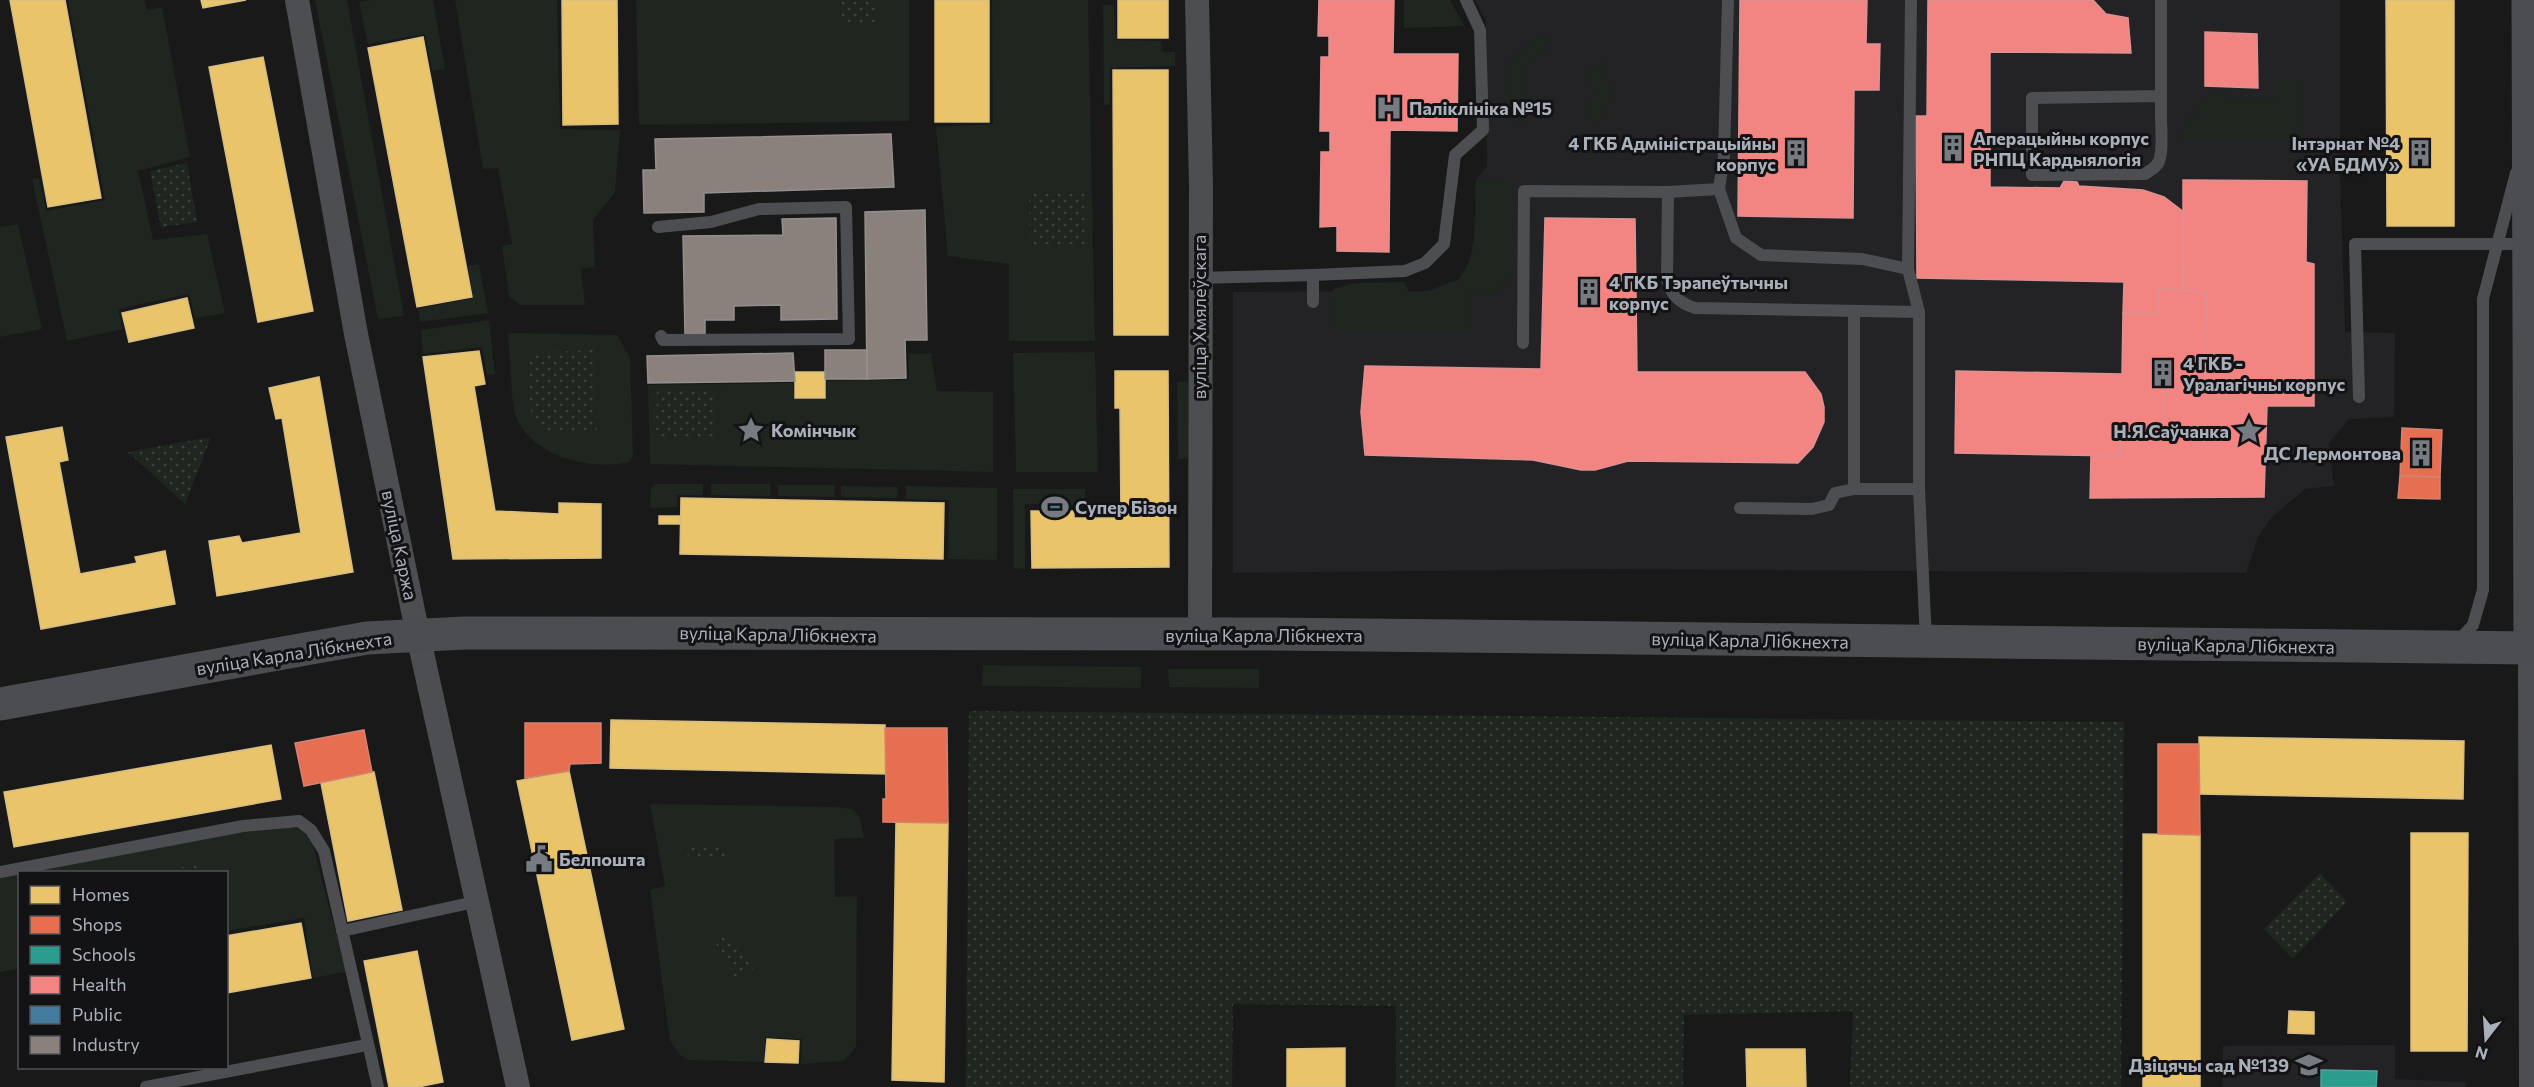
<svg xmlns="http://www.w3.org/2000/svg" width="2534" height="1087" viewBox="0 0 2534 1087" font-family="Commissioner,sans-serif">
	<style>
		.built { fill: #232325 }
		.grass { fill: #1e261f }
		.park { fill: url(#park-dots) }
		.homes { fill: #e9c46a; stroke: #d6be82; stroke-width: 1.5 }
		.shops { fill: #e76f51; stroke: #d58270; stroke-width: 1.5 }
		.schools { fill: #2a9d8f; stroke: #50a39c; stroke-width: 1.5 }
		.health { fill: #f28482; stroke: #dc9193; stroke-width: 1.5 }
		.public { fill: #457b9d; stroke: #638ba6; stroke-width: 1.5 }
		.industry { fill: #8a817c; stroke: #948f8f; stroke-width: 1.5 }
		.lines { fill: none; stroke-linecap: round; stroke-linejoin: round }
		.lane { stroke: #4d4e52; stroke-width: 12 }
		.street { stroke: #4d4e52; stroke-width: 24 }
		.secondary { stroke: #4c4d50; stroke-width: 33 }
		.labels { text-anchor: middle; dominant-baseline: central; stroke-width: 6; stroke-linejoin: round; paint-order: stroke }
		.poi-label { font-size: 18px; font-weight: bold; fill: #aab0ba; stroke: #131315; text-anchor: start }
		.street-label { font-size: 18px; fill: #aab0ba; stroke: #131315 }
	</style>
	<defs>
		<pattern id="park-dots" width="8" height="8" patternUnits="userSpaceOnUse" patternTransform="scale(1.5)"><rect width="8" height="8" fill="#1e261f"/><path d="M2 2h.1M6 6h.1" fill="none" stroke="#3c433d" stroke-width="1.8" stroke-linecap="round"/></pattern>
	</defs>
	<rect width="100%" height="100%" fill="#191919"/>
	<g class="built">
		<path d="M 1475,0 L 2340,0 L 2340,172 L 2345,332 L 2395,333 L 2394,417 L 2349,419 L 2329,443 L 2334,486 L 2305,489 L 2272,517 L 2258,537 L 2246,573 L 1605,569 L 1233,573 L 1233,292 L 1428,291 L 1459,279 L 1470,261 L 1474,236 L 1476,180 L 1487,166 L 1486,21 Z"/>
		<path d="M 2395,1045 L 2395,1079 L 2466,1082 L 2466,1087 L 2222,1087 L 2223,1046 Z"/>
	</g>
	<g class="grass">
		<path d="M 68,0 L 144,0 L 147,10 L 162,7 L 190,157 L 138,171 L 153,240 L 207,234 L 225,313 L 195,318 L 189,294 L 118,309 L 123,329 L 67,341 L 32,179 L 39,178 L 46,211 L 105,200 Z"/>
		<path d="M 315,0 L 347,0 L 404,316 L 378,319 Z"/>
		<path d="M 371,0 L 433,0 L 445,69 L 432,71 L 425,34 L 368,44 L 359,2 Z"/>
		<path d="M 455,0 L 557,0 L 560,129 L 620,130 L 615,192 L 593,220 L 595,267 L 581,269 L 585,305 L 520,305 L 509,296 L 502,246 L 512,244 L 498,168 L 483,169 Z"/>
		<path d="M 636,0 L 909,0 L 909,121 L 639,125 Z"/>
		<path d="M 992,0 L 1088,0 L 1095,341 L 1009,341 L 1009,264 L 948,256 L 936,127 L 993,124 Z"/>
		<path d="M 1404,0 L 1450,0 L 1464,26 L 1404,28 Z"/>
		<path d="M 1103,5 L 1114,5 L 1116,40 L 1161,41 L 1162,52 L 1175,52 L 1175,66 L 1110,68 L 1110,105 L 1104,105 Z"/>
		<path d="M 1546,34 L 1549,52 C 1522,61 1524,70 1523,96 L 1535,108 L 1520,123 C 1501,105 1499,72 1518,52 C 1526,44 1536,39 1546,34 Z"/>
		<path d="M 1602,61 C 1612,84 1614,105 1596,124 L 1584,114 C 1595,100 1595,87 1586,73 Z"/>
		<path d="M 2277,81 L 2301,81 L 2302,140 L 2182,140 L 2184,125 L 2210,94 L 2226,93 L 2227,99 L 2277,98 Z"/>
		<path d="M 1476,180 L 1509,181 L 1509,275 C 1503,296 1489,294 1470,295 L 1471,330 L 1334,330 L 1333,289 L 1355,283 L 1405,282 L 1410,296 C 1422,293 1450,287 1459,279 C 1479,262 1475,205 1476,180 Z"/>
		<path d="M 18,224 L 42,329 L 0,337 L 0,227 Z"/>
		<path d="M 479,264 L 488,313 L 420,322 L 418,309 L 473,298 L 468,266 Z"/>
		<path d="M 489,320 L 495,374 L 487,375 L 482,347 L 423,354 L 421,330 Z"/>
		<path d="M 508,333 L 617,335 L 630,358 L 633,455 L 629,462 C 591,471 533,457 516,417 C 511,404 510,351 508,333 Z"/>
		<path d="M 1095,352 L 1098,472 L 1016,472 L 1013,353 Z"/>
		<path d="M 931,353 L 937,391 L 993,392 L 993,472 L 650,464 L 648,385 L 793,383 L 794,399 L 826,399 L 827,381 L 909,380 L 909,354 Z"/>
		<path d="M 1188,381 L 1188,459 L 1178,459 L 1177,382 Z"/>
		<path d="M 654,484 L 703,484 L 703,495 L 677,495 L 677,507 L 650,508 L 651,488 Z"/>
		<path d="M 711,484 L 770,484 L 770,496 L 711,495 Z"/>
		<path d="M 778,485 L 835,485 L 834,497 L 778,496 Z"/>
		<path d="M 841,486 L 898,487 L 897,498 L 841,497 Z"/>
		<path d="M 906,486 L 997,488 L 997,560 L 948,559 L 949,500 L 906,499 Z"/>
		<path d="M 1013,489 L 1085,489 L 1086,505 L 1065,505 L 1064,500 L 1044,500 L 1044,504 L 1025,504 L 1025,569 L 1014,568 Z"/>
		<path d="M 983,665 L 1141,667 L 1141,688 L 982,686 Z"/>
		<path d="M 1168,669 L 1259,669 L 1259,688 L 1169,687 Z"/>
		<path d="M 650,804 L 836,807 L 853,809 L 860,818 L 864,838 L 834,839 L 835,897 L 857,896 L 856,1047 L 844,1061 L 801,1064 L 802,1039 L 765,1037 L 764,1062 L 689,1060 L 680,1055 L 670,1041 L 650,890 L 665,886 Z"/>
		<path d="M 291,827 L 305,831 L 312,841 L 346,972 L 313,978 L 304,918 L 227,931 L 226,872 L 20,872 L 19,968 L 0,972 L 0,875 L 240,829 Z"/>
	</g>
	<g class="park">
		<path d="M 840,0 L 875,0 L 875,23 L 839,23 Z"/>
		<path d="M 187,163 L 197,222 L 161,227 L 150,171 Z"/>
		<path d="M 1084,190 L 1085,244 L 1030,245 L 1029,192 Z"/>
		<path d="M 593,350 L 597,432 L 551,433 L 531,413 L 526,353 Z"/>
		<path d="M 657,389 L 714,390 L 714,437 L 656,437 Z"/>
		<path d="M 211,437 L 185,504 L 128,452 Z"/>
		<path d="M 969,711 L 2124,722 L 2121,1087 L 1850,1087 L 1853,1011 L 1684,1015 L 1683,1087 L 1396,1087 L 1396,1006 L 1233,1004 L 1232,1087 L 966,1087 Z"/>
		<path d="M 726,844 L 727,858 L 688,859 L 687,845 Z"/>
		<path d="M 196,864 L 198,872 L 163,872 Z"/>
		<path d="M 2320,873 L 2347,902 L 2293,959 L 2264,929 Z"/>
		<path d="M 731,935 L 753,969 L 735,977 L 712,937 Z"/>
	</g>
	<g class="homes">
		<path d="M 10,0 L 65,0 L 101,198 L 48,207 Z"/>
		<path d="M 201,0 L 246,0 L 203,8 Z"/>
		<path d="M 562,0 L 617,0 L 618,124 L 563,125 Z"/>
		<rect x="935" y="0" width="54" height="122"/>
		<rect x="1118" y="0" width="50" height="38"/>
		<path d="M 2386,0 L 2454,0 L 2454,226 L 2387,226 Z"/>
		<path d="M 423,37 L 472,297 L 417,307 L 368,48 Z"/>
		<path d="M 263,57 L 313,311 L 258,322 L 209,67 Z"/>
		<path d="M 1113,70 L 1168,70 L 1168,335 L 1114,335 Z"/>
		<path d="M 187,298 L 194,328 L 129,342 L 122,313 Z"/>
		<path d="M 479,351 L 485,384 L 474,386 L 495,511 L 559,514 L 559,503 L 601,504 L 601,558 L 453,559 L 423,357 Z"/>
		<path d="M 1115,371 L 1168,371 L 1169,567 L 1032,568 L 1031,511 L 1074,511 L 1074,518 L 1121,518 L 1120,408 L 1115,408 Z"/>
		<rect x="795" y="372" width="30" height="26"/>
		<path d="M 319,377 L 353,572 L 217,596 L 209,541 L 239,536 L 242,543 L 301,533 L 282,418 L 276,419 L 269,388 Z"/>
		<path d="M 62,427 L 68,460 L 59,462 L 80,574 L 137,563 L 135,557 L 165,551 L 175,604 L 41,629 L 6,437 Z"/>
		<path d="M 681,498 L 944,503 L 943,559 L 680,554 Z"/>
		<rect x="659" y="516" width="21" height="8"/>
		<path d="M 611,720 L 885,725 L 886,774 L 610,768 Z"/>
		<path d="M 2199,737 L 2464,741 L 2463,799 L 2200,794 Z"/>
		<path d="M 271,745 L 281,799 L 14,847 L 4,792 Z"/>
		<path d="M 569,771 L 624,1029 L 572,1040 L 517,781 Z"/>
		<path d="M 374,772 L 402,910 L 348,921 L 321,783 Z"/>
		<path d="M 896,822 L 948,823 L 944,1082 L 892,1080 Z"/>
		<path d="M 2411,833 L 2468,833 L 2467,1051 L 2411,1051 Z"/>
		<path d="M 2143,834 L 2200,835 L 2200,1087 L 2143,1087 Z"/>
		<path d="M 301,923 L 311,978 L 226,993 L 226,936 Z"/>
		<path d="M 417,951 L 443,1082 L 418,1087 L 389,1087 L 364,961 Z"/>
		<path d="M 2289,1011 L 2314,1012 L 2314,1034 L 2288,1033 Z"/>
		<path d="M 767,1039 L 799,1041 L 798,1063 L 765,1062 Z"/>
		<path d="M 1345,1048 L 1345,1087 L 1287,1087 L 1287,1049 Z"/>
		<path d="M 1746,1049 L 1805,1049 L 1806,1087 L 1747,1087 Z"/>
	</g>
	<g class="shops">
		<path d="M 2402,428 L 2442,430 L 2440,477 L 2400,476 Z"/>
		<path d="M 2400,476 L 2440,477 L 2440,499 L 2398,498 Z"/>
		<path d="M 525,723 L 601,723 L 601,763 L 570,764 L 569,771 L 525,778 Z"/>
		<path d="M 885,728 L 947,728 L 948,823 L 883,822 L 883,799 L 886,799 Z"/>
		<path d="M 364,730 L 372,772 L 304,786 L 295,743 Z"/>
		<path d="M 2158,744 L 2199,744 L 2200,835 L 2158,834 Z"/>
	</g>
	<path class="schools" d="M 2321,1070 L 2377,1071 L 2376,1087 L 2321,1087 Z"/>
	<g class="health">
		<path d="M 1319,0 L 1394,0 L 1393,54 L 1458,54 L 1457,131 L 1390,130 L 1389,252 L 1337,251 L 1337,226 L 1320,227 L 1321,152 L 1330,152 L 1330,131 L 1320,131 L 1321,57 L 1329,57 L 1329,36 L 1318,36 Z"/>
		<path d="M 1740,0 L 1867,0 L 1866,44 L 1880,44 L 1879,90 L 1854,90 L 1853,218 L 1738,216 Z"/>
		<path d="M 1928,0 L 2093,0 L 2106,14 L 2128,18 L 2131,53 L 1990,52 L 1990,187 L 2060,188 L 2064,181 L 2077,182 L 2079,186 L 2143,190 L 2164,197 L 2184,212 L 2183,291 L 2158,289 L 2158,314 L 2123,313 L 2124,282 L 1917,278 L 1916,116 L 1927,116 Z"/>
		<path d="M 2205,32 L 2257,34 L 2258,88 L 2205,86 Z"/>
		<path d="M 2183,180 L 2307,181 L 2306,262 L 2314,264 L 2314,406 L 2267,406 L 2264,497 L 2090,498 L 2091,455 L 2120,456 L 2121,435 L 2163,436 L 2164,387 L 2205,388 L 2206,292 L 2183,291 Z"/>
		<path d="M 1545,218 L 1635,219 L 1637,372 L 1805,372 L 1821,394 L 1824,407 L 1824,422 L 1813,447 L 1798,463 L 1628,461 L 1595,470 L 1581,470 L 1533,460 L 1365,455 L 1361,412 L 1365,366 L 1541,369 Z"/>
		<path d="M 2158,289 L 2206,292 L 2205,388 L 2164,387 L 2163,436 L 2121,435 L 2120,456 L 1955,453 L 1956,371 L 2122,374 L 2123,313 L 2158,314 Z"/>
	</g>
	<path class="public" d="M 1046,501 L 1063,501 L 1063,511 L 1046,512 Z"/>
	<g class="industry">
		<path d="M 891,134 L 894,187 L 704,193 L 704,212 L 644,213 L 643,170 L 656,170 L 655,139 Z"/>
		<path d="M 925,210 L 927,340 L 905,340 L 906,378 L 867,379 L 865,212 Z"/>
		<path d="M 836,218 L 837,319 L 781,320 L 781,305 L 734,306 L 734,320 L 705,320 L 705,334 L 685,334 L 683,236 L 783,235 L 782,219 Z"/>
		<rect x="825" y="350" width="42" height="29"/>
		<path d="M 793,353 L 795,381 L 648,383 L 647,356 Z"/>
	</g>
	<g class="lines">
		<g class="lane">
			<path d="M 1728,0 L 1724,156 L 1719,189 L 1736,238 L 1761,255 L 1862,259 L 1908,269"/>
			<path d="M 1911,0 L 1908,269 L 1919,312 L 1919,489 L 1926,641"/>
			<path d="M 2161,0 C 2161,39 2161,78 2161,116 C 2161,129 2163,146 2160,158 C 2159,166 2151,170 2145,174 L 2032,175 L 2032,98 L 2161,96"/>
			<path d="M 1668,192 L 1719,189"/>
			<path d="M 658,227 L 711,222 L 759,209 L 846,207 L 849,339 L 663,340 L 661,336"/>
			<path d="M 1313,275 L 1405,271 L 1425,263 L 1444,244 L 1455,155 L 1483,130 L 1480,30 L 1466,0"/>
			<path d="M 1199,278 L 1313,275 L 1313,302"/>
			<path d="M 1854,312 L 1854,489 L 1919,489"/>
			<path d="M 1523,343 L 1524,191 L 1668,192 L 1667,279 C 1671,295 1679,303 1695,308 L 1919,312"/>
			<path d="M 2359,397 L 2355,244 L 2528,244"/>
			<path d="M 1740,508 L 1812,509 L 1829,505 L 1835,493 L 1854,489"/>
			<path d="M 2458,641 L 2473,625 L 2483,590 L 2483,299 L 2516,173"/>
			<path d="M 0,872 L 243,826 L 299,821 L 311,830 L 324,851 L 378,1087"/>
			<path d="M 342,931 L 479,901"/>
			<path d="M 146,1087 L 367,1045"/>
		</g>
		<g class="street">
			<path d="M 297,0 L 356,334 L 418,635 L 518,1087"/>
			<path d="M 1197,0 L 1201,186 L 1200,634"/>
			<path d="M 2530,648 L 2531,1087"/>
		</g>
		<g class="secondary">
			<path d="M 2528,0 L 2530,648"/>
			<path d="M 0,704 L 367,638 L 464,633 L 1272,634 L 2534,648"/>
		</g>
	</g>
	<defs>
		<symbol id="hospital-bare" viewBox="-9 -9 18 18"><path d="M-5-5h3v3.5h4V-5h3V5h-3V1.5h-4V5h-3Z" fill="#777b82" stroke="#131315" stroke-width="2.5" paint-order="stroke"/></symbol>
		<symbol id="building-bare" viewBox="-9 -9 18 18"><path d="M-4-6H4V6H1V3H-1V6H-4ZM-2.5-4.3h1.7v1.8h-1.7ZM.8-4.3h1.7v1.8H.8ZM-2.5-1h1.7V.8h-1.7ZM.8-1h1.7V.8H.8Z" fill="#777b82" stroke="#131315" stroke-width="2.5" paint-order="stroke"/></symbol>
		<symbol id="sight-bare" viewBox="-9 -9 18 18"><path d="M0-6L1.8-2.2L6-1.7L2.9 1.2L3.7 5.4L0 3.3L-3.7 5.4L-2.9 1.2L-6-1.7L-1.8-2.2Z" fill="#777b82" stroke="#131315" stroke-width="2.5" paint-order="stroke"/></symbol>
		<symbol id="stadium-bare" viewBox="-9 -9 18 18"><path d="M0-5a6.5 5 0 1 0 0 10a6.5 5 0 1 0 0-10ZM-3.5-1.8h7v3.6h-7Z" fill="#777b82" stroke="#131315" stroke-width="2.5" paint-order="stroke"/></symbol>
		<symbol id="civic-bare" viewBox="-9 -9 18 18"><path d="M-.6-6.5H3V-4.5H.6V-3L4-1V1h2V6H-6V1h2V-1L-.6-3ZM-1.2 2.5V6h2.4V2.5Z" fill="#777b82" stroke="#131315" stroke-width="2.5" paint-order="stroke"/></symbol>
		<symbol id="school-bare" viewBox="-9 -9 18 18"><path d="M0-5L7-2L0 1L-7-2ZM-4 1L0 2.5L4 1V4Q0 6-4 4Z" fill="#777b82" stroke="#131315" stroke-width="2.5" paint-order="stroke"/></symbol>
	</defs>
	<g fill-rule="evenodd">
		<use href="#hospital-bare" x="1370" y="89" width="38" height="38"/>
		<use href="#building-bare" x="1934" y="129" width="38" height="38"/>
		<use href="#building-bare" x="1777" y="134" width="38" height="38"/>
		<use href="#building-bare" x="2401" y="134" width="38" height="38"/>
		<use href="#building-bare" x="1570" y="273" width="38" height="38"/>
		<use href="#building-bare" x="2144" y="354" width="38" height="38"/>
		<use href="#sight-bare" x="732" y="411" width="38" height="38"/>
		<use href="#sight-bare" x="2230" y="412" width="38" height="38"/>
		<use href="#building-bare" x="2402" y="434" width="38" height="38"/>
		<use href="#stadium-bare" x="1036" y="488" width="38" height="38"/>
		<use href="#civic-bare" x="520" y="840" width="38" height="38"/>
		<use href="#school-bare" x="2290" y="1046" width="38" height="38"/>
	</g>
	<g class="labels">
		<g class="poi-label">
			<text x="1409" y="108">Паліклініка №15</text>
			<text x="1973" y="138">Аперацыйны корпус<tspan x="1973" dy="21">РНПЦ Кардыялогія</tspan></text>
			<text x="1776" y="143" text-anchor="end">4 ГКБ Адміністрацыйны<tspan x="1776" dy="21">корпус</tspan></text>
			<text x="2400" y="143" text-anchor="end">Інтэрнат №4<tspan x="2400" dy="21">«УА БДМУ»</tspan></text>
			<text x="1609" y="282">4 ГКБ Тэрапеўтычны<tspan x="1609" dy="21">корпус</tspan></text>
			<text x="2183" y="363">4 ГКБ -<tspan x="2183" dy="21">Уралагічны корпус</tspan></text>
			<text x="771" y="430">Комінчык</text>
			<text x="2229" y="431" text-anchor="end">Н.Я.Саўчанка</text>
			<text x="2401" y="453" text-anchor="end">ДС Лермонтова</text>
			<text x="1075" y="507">Супер Бізон</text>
			<text x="559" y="859">Белпошта</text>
			<text x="2289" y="1065" text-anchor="end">Дзіцячы сад №139</text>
		</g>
		<g class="street-label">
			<text transform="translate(1199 317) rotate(-90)">вуліца Хмялеўскага</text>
			<text transform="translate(400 545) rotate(78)">вуліца Каржа</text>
			<text transform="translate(778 634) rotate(1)">вуліца Карла Лібкнехта</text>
			<text x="1264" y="635">вуліца Карла Лібкнехта</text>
			<text transform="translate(1750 640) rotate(1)">вуліца Карла Лібкнехта</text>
			<text transform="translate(2236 645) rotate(1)">вуліца Карла Лібкнехта</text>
			<text transform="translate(294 653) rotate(-9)">вуліца Карла Лібкнехта</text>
		</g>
	</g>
	<rect x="18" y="871" width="210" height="198" fill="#131315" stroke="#4f5257" stroke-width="1.5"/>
	<rect x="30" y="886" width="30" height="18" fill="#e9c46a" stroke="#4f5257" stroke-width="1.5"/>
	<text x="72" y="901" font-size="18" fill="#aab0ba">Homes</text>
	<rect x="30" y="916" width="30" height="18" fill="#e76f51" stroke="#4f5257" stroke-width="1.5"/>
	<text x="72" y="931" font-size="18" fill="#aab0ba">Shops</text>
	<rect x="30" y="946" width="30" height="18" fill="#2a9d8f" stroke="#4f5257" stroke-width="1.5"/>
	<text x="72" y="961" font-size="18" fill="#aab0ba">Schools</text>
	<rect x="30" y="976" width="30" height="18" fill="#f28482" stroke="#4f5257" stroke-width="1.5"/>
	<text x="72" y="991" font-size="18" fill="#aab0ba">Health</text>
	<rect x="30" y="1006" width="30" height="18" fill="#457b9d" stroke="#4f5257" stroke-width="1.5"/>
	<text x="72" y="1021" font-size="18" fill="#aab0ba">Public</text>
	<rect x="30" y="1036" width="30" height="18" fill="#8a817c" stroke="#4f5257" stroke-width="1.5"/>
	<text x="72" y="1051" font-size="18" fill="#aab0ba">Industry</text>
	<g transform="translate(2486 1039) rotate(197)" stroke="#131315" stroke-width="4.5" paint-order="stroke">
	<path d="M0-4.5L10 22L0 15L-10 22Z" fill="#aab0ba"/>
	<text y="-9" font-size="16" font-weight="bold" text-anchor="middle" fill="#aab0ba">N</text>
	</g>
</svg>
